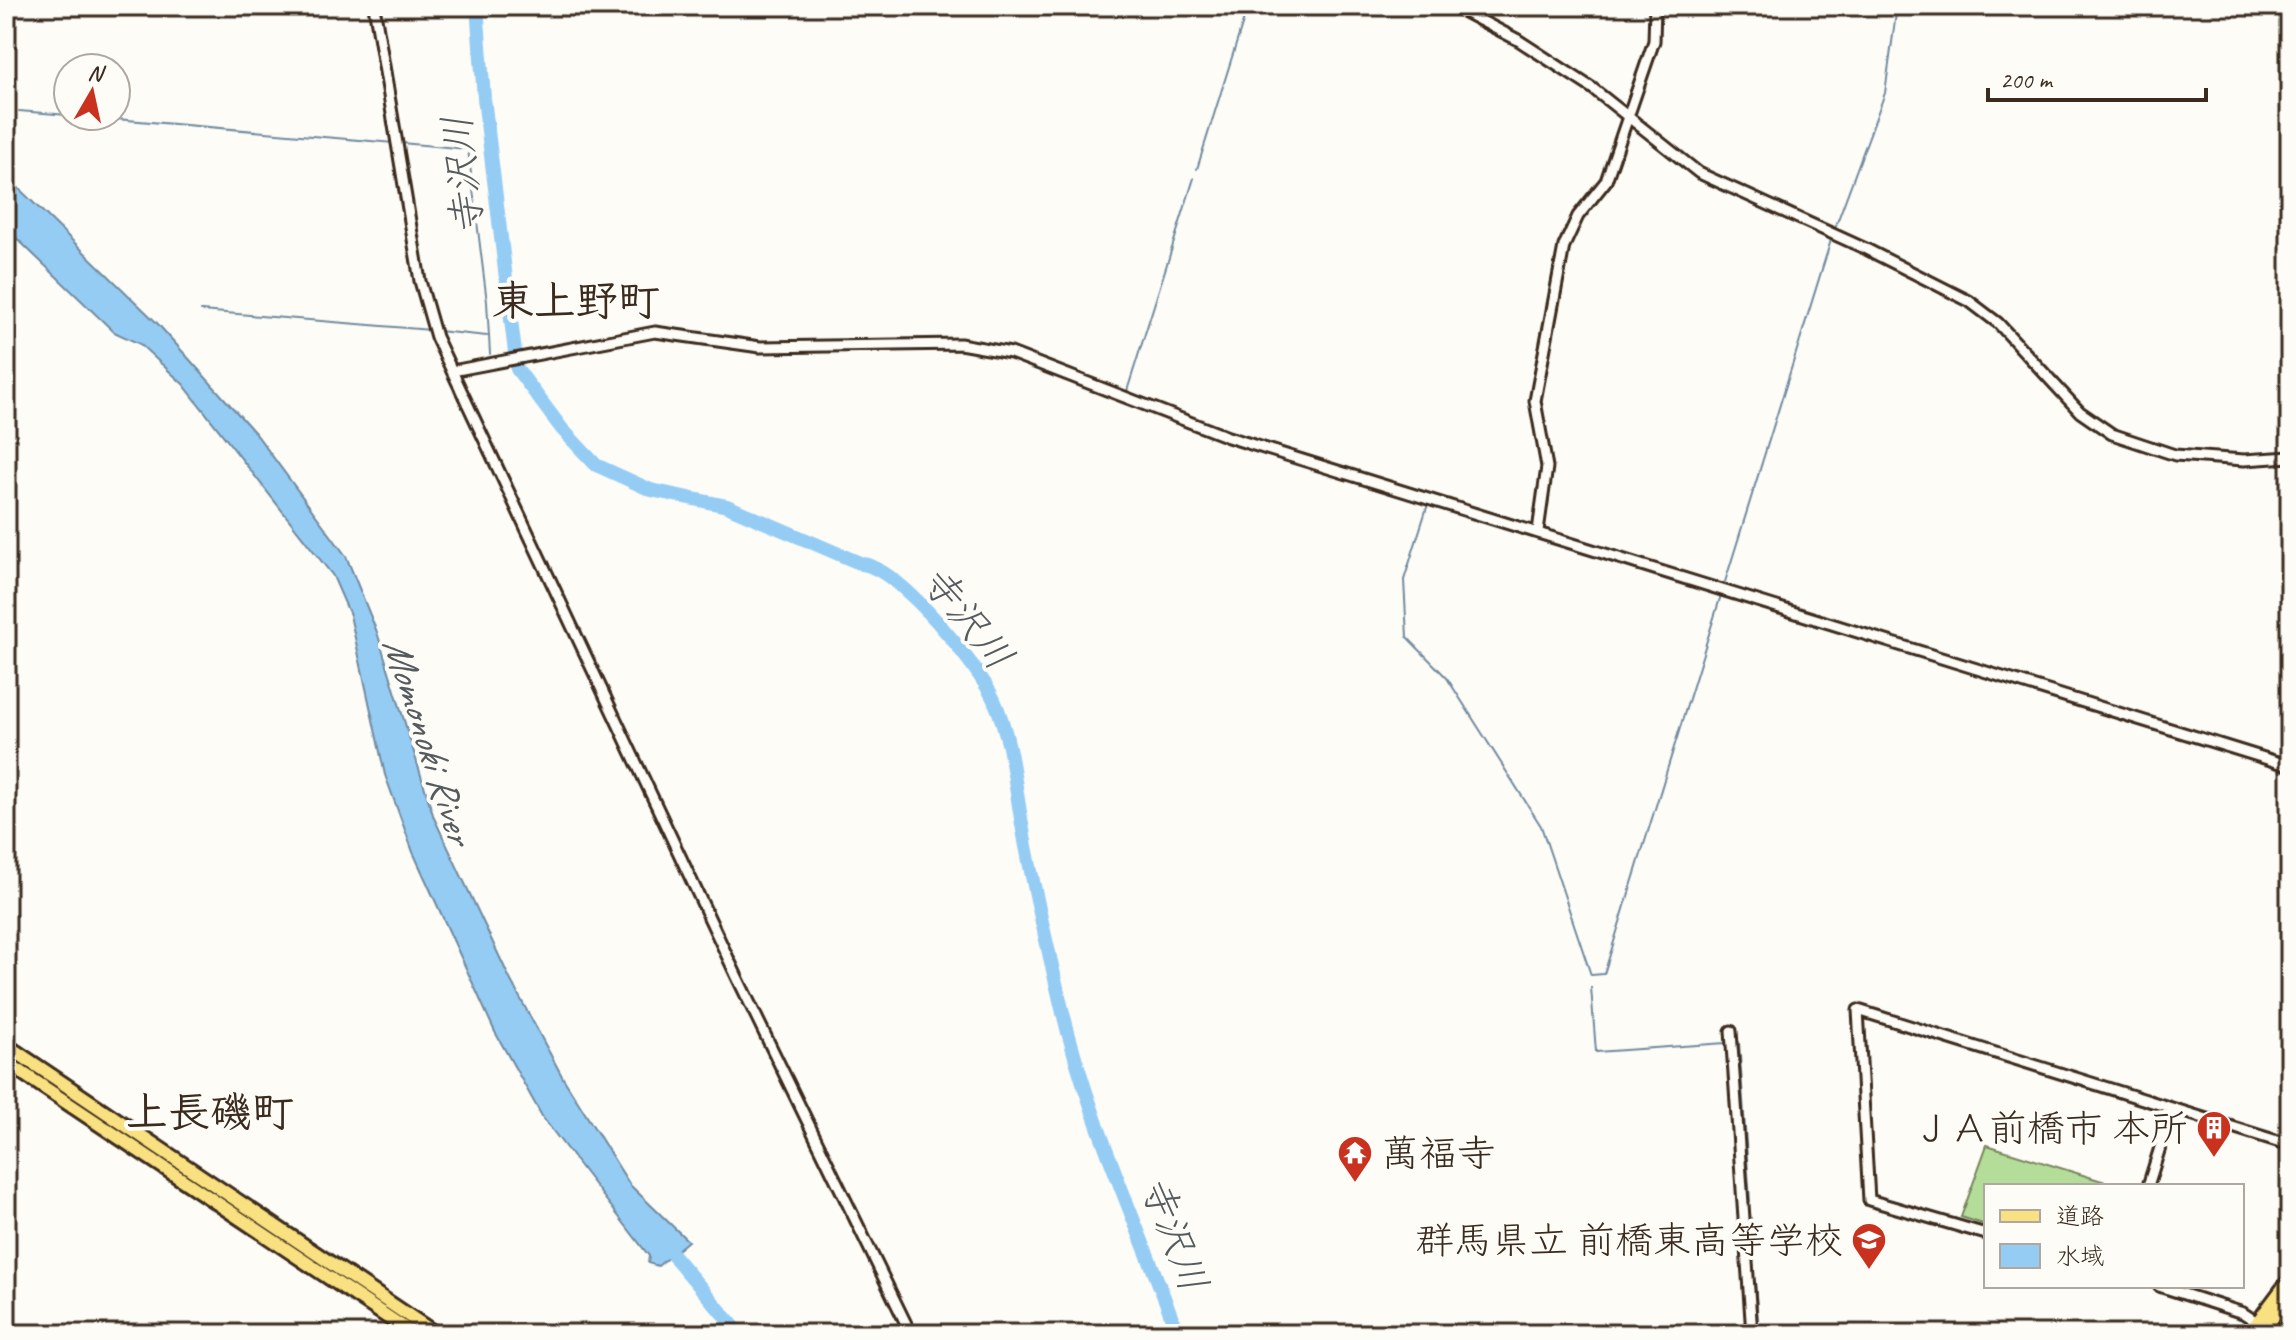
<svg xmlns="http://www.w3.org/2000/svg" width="2296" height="1340" viewBox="0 0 2296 1340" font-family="Caveat,'Klee One',sans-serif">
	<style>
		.green { fill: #b4dd9a; stroke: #78845c; stroke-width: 2 }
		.water { fill: #95ccf4; stroke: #718b9e; stroke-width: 2 }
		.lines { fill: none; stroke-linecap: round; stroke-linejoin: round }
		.stream { stroke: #718b9e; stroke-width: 2 }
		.river { stroke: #95ccf4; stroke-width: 14 }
		.tertiary-casing { stroke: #3b2a1e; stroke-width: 15 }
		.primary-casing { stroke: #3b2a1e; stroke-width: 17 }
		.trunk-casing { stroke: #3b2a1e; stroke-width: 18 }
		.tertiary { stroke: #fdfcf7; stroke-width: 9 }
		.primary { stroke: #f9e181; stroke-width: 11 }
		.trunk { stroke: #f9e181; stroke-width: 12 }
		.labels { text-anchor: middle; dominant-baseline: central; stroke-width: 8; stroke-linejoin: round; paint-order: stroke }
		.poi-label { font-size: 38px; fill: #3b2a1e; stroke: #fdfcf7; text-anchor: end }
		.water-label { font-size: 40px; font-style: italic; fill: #565b5e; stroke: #fdfcf7 }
		.quarter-label { font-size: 42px; font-weight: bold; fill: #3b2a1e; stroke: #fdfcf7 }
	</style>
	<rect width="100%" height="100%" fill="#fdfcf7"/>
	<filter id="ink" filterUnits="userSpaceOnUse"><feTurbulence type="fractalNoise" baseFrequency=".0125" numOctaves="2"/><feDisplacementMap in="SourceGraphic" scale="16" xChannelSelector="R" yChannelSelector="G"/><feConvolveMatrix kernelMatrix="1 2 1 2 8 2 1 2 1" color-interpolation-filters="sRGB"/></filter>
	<g filter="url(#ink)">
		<path class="green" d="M 1987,1145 L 2118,1186 L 1986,1186 L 1986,1225 L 1961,1217 Z"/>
		<path class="water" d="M 6,176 L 157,323 L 256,434 L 346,556 L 377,632 L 434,818 L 510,979 L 563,1078 L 630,1185 L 688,1241 L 658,1266 L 648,1263 L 649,1256 L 543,1118 L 495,1032 L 413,852 L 385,775 L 350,615 L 333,576 L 183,384 L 140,344 L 114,332 L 6,228 Z"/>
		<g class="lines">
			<g class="stream">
				<path d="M 19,111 L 68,115"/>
				<path d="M 81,116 L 394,143"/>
				<path d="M 401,143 L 468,149 L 487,302 L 490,354"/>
				<path d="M 1197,169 L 1248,6"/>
				<path d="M 1835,228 L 1885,93 L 1897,6"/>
				<path d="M 201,311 L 431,330"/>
				<path d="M 438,331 L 487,336"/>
				<path d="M 1127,391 L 1194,178"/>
				<path d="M 1134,406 L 1155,414"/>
				<path d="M 1400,495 L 1428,504 L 1404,580 L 1407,637 L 1447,678 L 1541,826 L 1591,975 L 1604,974 L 1721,595"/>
				<path d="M 1725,582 L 1831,240"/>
				<path d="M 1591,987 L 1596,1052 L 1726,1043"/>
				<path d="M 1739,1042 L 1750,1201"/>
				<path d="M 1750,1214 L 1753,1261"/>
				<path d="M 1755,1281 L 1759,1334"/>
			</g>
			<g class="river">
				<path d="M 477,6 L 484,98 L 517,369 L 562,429 L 596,465 L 651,490 L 727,506 L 862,564 C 899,568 978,665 994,700 C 1012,740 1015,787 1023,830 C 1033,886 1046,941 1059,996 C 1085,1112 1137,1223 1178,1334"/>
				<path d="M 661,1241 L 740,1334"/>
			</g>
			<defs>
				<g id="tertiary">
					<path d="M 374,6 L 420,281 L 436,337 L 737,977 L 911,1334"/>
					<path d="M 1453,6 L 1518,40 L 1592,88 L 1699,173 L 1866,249 L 1969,301 L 1998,323 L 2080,412 L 2112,434 L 2175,455 L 2244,460 L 2290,457"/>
					<path d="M 452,371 L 655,332 L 760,347 L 960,344 L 1011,353 L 1228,437 L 2290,766"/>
					<path d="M 1538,531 L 1547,467 L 1535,401 L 1564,246 L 1578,216 L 1606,181 L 1654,41 L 1655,6"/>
					<path d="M 1731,1031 L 1752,1334"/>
					<path d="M 2148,1186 L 2172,1109"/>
					<path d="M 1986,1234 L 1869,1200 L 1858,1010 L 2290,1145"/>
					<path d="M 2159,1286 L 2243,1313 L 2263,1326"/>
				</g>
				<g id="primary">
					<path d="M 2248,1334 L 2290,1278"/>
					<path d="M 2261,1334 L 2290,1295"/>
				</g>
				<g id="trunk">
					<path d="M 6,1045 L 436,1334"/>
					<path d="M 6,1062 L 413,1334"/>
				</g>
			</defs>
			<use href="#tertiary" class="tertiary-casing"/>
			<use href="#primary" class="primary-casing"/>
			<use href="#trunk" class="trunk-casing"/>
			<use href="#tertiary" class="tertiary"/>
			<use href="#primary" class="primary"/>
			<use href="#trunk" class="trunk"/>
		</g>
	</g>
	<defs>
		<symbol id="building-pin" viewBox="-11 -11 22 30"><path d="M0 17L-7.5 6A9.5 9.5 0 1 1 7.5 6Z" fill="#c8321e" stroke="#fdfcf7"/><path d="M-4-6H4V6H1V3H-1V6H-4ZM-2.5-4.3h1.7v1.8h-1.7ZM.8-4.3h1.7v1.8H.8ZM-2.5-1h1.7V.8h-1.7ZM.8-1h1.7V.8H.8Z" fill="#fff"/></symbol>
		<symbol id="temple-pin" viewBox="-11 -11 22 30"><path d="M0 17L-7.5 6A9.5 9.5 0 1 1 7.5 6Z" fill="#c8321e" stroke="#fdfcf7"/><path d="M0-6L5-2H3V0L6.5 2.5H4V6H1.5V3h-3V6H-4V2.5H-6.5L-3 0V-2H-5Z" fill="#fff"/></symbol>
		<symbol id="school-pin" viewBox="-11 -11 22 30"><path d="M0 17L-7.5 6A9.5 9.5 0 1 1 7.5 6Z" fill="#c8321e" stroke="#fdfcf7"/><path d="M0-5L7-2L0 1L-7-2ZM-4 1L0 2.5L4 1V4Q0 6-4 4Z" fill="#fff"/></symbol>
	</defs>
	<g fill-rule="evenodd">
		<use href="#building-pin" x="2194" y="1108" width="40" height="54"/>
		<use href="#temple-pin" x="1335" y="1133" width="40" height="54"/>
		<use href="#school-pin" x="1849" y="1220" width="40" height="54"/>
	</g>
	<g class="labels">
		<g class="poi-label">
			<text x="2188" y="1128">ＪＡ前橋市 本所</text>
			<text x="1381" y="1153" text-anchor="start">萬福寺</text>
			<text x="1843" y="1240">群馬県立 前橋東高等学校</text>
		</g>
		<g class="water-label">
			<text transform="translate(463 175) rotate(-96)">寺沢川</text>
			<text transform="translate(967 618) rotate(51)">寺沢川</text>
			<text transform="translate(428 740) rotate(72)">Momonoki River</text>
			<text transform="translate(1174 1234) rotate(69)">寺沢川</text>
		</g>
		<g class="quarter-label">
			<text x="576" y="301">東上野町</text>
			<text x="210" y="1112">上長磯町</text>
		</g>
	</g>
	<rect width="2296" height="1340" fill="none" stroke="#fdfcf7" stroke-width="32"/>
	<rect x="16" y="16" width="2264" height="1308" fill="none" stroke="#3b2a1e" stroke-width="3" filter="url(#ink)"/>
	<rect x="1984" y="1184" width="260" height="104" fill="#fdfcf7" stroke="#afa8a0" stroke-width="2"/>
	<rect x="2000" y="1210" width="40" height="12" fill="#f9e181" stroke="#afa8a0" stroke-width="2"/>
	<text x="2056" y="1224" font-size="24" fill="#3b2a1e">道路</text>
	<rect x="2000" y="1244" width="40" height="24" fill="#95ccf4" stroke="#afa8a0" stroke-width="2"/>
	<text x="2056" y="1264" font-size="24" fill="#3b2a1e">水域</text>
	<g transform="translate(92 92) rotate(9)"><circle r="38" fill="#fdfcf7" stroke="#afa8a0" stroke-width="2"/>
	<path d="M0-6L14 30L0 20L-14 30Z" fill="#c8321e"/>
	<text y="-12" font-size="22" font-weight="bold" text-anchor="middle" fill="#3b2a1e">N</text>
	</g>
	<path d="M1988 88v12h218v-12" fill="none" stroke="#3b2a1e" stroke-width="4"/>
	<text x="2000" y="88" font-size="24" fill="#3b2a1e" stroke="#fdfcf7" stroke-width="6" paint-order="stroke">200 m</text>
</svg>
